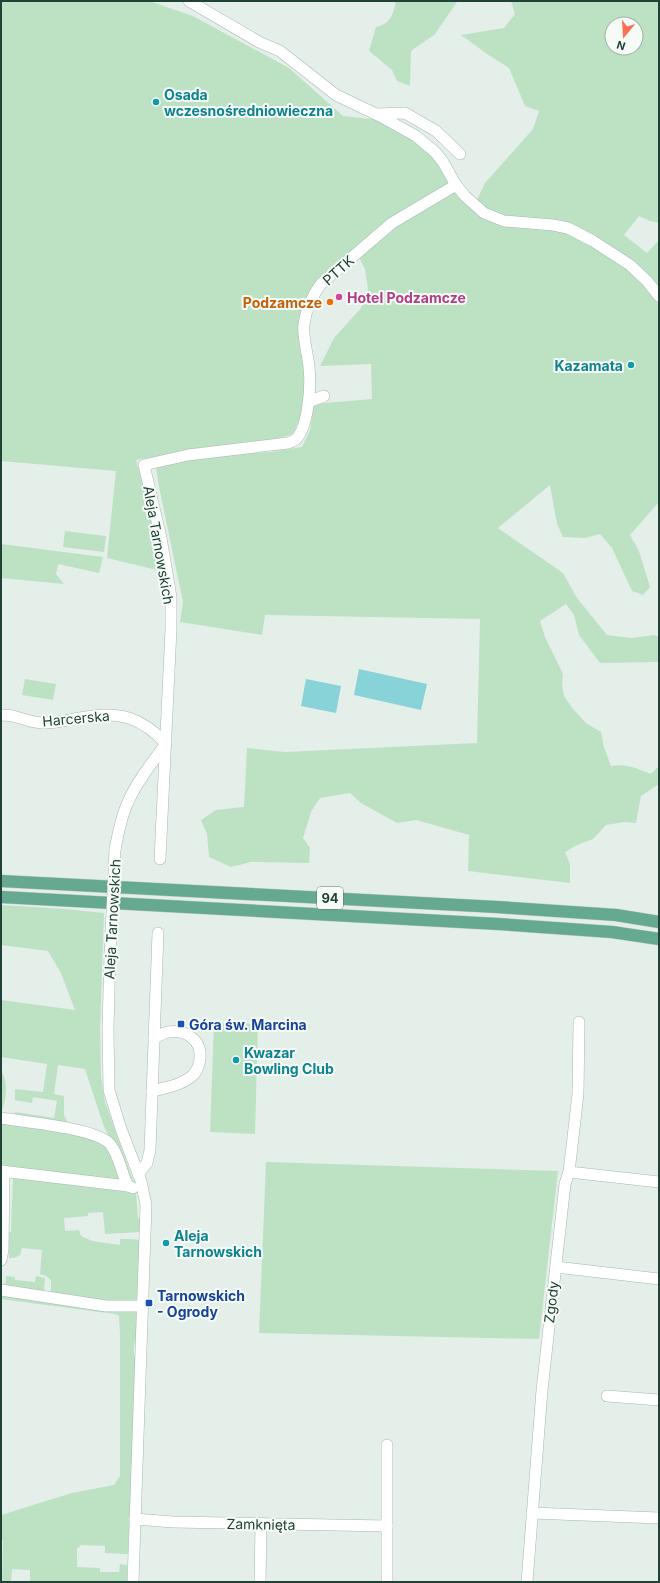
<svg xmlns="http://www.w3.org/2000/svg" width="660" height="1583" viewBox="0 0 660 1583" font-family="Inter,sans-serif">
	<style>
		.green { fill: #bce2c3; fill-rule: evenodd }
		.water { fill: #88d3d8 }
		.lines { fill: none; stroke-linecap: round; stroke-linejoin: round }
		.minor-casing { stroke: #a6b8b0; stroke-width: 12 }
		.major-casing { stroke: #c1cac7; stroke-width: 13 }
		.minor { stroke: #fff; stroke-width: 11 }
		.major { stroke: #65a991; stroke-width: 12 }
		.minor-bridge-casing { stroke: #a6b8b0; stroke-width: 12; stroke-linecap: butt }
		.minor-bridge { stroke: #fff; stroke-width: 11 }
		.culture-dot { fill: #0f9aa8; stroke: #f6fbf8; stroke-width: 1.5 }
		.hotel-dot { fill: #d1479c; stroke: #f6fbf8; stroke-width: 1.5 }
		.food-dot { fill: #e8710a; stroke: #f6fbf8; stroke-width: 1.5 }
		.transit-dot { fill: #1a4fb4; stroke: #f6fbf8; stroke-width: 1.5 }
		.labels { text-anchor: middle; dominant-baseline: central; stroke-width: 4; stroke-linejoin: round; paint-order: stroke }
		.shield { fill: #f6fbf8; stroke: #617a71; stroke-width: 1 }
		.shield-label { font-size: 13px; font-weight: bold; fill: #214337 }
		.culture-label { font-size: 14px; font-weight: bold; fill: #0d838f; stroke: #f6fbf8; text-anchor: start }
		.street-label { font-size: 14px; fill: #214337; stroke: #f6fbf8 }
		.hotel-label { font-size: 14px; font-weight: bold; fill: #b23c85; stroke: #f6fbf8; text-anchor: start }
		.food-label { font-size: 14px; font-weight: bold; fill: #c56008; stroke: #f6fbf8; text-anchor: end }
		.transit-label { font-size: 14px; font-weight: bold; fill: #164399; stroke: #f6fbf8; text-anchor: start }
	</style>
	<rect width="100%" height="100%" fill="#e4efe9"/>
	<g class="green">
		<path d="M 1,1 L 149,1 L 193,16 L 289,68 L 343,116 L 380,120 L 421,144 L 444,169 L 449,183 L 348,259 L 301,318 L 305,375 L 303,411 L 293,434 L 270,441 L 203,448 L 136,460 L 145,490 L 161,571 L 107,558 L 116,471 L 1,461 Z"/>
		<path d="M 396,1 L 460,1 L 457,2 L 435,34 L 411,51 L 410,86 L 397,81 L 392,70 L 369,51 L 376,27 C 391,24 393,14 396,1 Z"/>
		<path d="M 511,1 L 659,1 L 659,223 L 650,221 L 639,216 L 624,235 L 647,253 L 659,240 L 659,502 L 630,535 L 639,551 L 650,587 L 643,595 L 632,591 L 612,548 L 600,534 L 585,538 L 563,537 L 557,524 L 550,485 L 498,528 L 563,573 L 577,598 L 607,635 L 632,638 L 654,635 L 659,637 L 659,662 L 600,663 L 579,635 L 574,615 L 566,604 L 540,621 L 545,637 L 563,674 L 562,684 L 564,696 L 573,709 L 586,723 L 601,732 L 604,747 L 611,766 C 626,763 638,769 651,774 L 659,766 L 659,784 L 641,796 L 636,823 L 624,822 L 606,825 L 593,839 L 577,845 L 565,852 L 570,864 L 570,883 L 468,871 L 469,835 L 416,820 L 397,823 L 361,803 L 350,793 L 320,798 L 311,812 L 303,838 L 310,848 L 309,863 L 251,862 L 231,867 L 209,857 L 207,834 L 201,820 L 216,810 L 244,807 L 247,748 L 285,752 L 477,743 L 480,619 L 265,615 L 262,635 L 180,622 L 183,602 L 158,482 L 156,465 L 238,454 L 270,452 L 302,447 L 310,430 L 314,404 L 372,399 L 371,364 L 320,366 L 334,338 L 361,308 L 368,289 L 365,269 L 357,253 L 382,231 L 461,185 L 477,200 L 485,183 L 533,129 L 539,111 L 525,106 L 509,68 L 487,54 L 461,35 L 504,28 L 515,14 ZM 612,24 L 636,24 L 636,48 L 612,48 Z"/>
		<path d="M 65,531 L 106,536 L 104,552 L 63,547 Z"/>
		<path d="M 1,544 L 103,557 L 99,573 L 58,564 L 56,574 L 64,584 L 1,578 Z"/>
		<path d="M 25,679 L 56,684 L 53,700 L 22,695 Z"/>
		<path d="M 1,905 L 65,909 L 104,913 L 100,1030 L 101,1076 L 105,1102 L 135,1186 L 133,1187 L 103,1124 L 85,1069 L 58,1065 L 54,1094 L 64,1096 L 64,1115 L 69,1125 L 15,1117 L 15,1112 L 54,1118 L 57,1101 L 33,1097 L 32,1103 L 15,1100 L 15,1089 L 43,1092 L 47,1064 L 1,1057 L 1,1000 L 75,1010 L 61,973 L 48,951 L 1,945 Z"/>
		<path d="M 214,1023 L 258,1024 L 255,1134 L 210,1132 Z"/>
		<path d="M 1,1071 C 9,1082 6,1101 1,1113 Z"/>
		<path d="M 1,1121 L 85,1135 L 107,1146 L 121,1180 L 1,1168 Z"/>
		<path d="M 266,1162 L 558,1171 L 539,1339 L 259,1333 Z"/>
		<path d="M 13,1175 L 136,1193 L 138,1218 L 141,1220 L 141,1232 L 105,1234 L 103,1212 L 88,1213 L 88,1216 L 64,1218 L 65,1231 L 79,1230 L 81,1236 L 92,1241 L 120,1245 L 120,1239 L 131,1239 L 140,1240 L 138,1299 L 132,1303 L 51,1296 L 51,1280 L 46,1276 L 40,1274 L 42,1250 L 22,1248 L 20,1255 L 14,1258 L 9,1258 L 9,1242 L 7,1232 L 11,1232 Z"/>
		<path d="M 6,1276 L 15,1277 L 15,1280 L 35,1282 L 36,1276 L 45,1278 L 44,1290 L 42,1294 L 5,1288 Z"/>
		<path d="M 1,1294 L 137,1311 C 137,1319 138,1327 137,1334 C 134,1344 132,1350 136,1359 L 128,1554 L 105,1553 L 105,1546 L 80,1545 L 79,1548 L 77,1548 L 77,1567 L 100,1568 L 100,1572 L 119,1572 L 120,1564 L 127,1565 L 127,1582 L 30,1582 L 30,1570 L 12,1569 L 11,1582 L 2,1582 L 3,1540 L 1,1540 L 1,1515 L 72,1493 L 114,1485 L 120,1476 L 120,1333 L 119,1316 L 115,1314 L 1,1299 Z"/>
	</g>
	<g class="water">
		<path d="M 359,669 L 427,684 L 421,710 L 354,695 Z"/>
		<path d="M 306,679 L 341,686 L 336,713 L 301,706 Z"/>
	</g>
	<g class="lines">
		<defs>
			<g id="minor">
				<path d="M 189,1 L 259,42 L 280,51 L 336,95 L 380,116 L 416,136 L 435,152 L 443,162 L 456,185 L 465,196 L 484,213 L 504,221 L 553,225 L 568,228 L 593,241 L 630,265 L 647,281 L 659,296"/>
				<path d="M 378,114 L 405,113 L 436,131 L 460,154"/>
				<path d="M 308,402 L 324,396"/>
				<path d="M 1,715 C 6,715 11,715 16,717 C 25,719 34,723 43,723 C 58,723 71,719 86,717 C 120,711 143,718 166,744"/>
				<path d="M 115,850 C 118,833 121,817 128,802 C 137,781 152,763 165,745"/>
				<path d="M 160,859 L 171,629 L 171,597 L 161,538 L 144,465 L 188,455 L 288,443 C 291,442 294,441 296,439 C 309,426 311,384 309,367 C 308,355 302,334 304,324 C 306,309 312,296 321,284 L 392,223 L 456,185"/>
				<path d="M 110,953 L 108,1029 L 109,1090 L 121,1129 L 141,1181 L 146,1205 L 133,1582"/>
				<path d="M 152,1091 C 166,1088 181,1085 192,1076 C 197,1072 199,1065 200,1059 C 202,1040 186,1029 168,1032 C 163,1033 158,1036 154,1038"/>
				<path d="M 1,1118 C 24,1122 96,1128 110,1144 C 120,1156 121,1173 128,1186"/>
				<path d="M 1,1171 L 128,1186 L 133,1188"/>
				<path d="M 569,1172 L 659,1182"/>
				<path d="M 138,1174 L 147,1163 L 150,1150 L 158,933"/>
				<path d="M 1,1260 L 3,1250 L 4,1171"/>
				<path d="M 556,1267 L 659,1279"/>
				<path d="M 1,1290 L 106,1306 L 143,1306"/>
				<path d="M 607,1396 L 659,1400"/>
				<path d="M 532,1513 L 659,1518"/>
				<path d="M 135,1519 L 173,1522 L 387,1526"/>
				<path d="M 260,1582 L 261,1523"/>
				<path d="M 387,1582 L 387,1445"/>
				<path d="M 527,1582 L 542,1390 L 565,1184 L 569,1172 L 578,1094 L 579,1022"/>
			</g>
			<g id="major">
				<path d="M 1,881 L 497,907 L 616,915 L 659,922"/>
				<path d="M 1,897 L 498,924 L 612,932 L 659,939"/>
			</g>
		</defs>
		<use href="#minor" class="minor-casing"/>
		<use href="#major" class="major-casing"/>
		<use href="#minor" class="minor"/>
		<use href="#major" class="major"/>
		<defs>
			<path id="minor-bridge" d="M 110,953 L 115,850"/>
		</defs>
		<use href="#minor-bridge" class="minor-bridge-casing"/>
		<use href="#minor-bridge" class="minor-bridge"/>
	</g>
	<g class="culture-dot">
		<circle cx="156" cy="102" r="4"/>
		<circle cx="631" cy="365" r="4"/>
		<circle cx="236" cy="1060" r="4"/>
		<circle cx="166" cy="1243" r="4"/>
	</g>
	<circle class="hotel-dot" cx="339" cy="297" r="4"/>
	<circle class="food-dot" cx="330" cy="302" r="4"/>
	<g class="transit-dot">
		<rect x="177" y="1020" width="8" height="8" rx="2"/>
		<rect x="145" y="1299" width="8" height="8" rx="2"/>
	</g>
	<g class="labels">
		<rect class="shield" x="317" y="887" width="26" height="22" rx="3"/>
		<g class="shield-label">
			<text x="330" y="898">94</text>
		</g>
		<g class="culture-label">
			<text x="164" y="94">Osada<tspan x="164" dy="16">wczesnośredniowieczna</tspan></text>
			<text x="623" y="365" text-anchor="end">Kazamata</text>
			<text x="244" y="1052">Kwazar<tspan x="244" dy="16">Bowling Club</tspan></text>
			<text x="174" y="1235">Aleja<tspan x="174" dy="16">Tarnowskich</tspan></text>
		</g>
		<g class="street-label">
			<text transform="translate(338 270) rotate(-42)">PTTK</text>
			<text transform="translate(159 545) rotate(80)">Aleja Tarnowskich</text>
			<text transform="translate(76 718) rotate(-5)">Harcerska</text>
			<text transform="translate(112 919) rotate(-87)">Aleja Tarnowskich</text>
			<text transform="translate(551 1302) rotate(-83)">Zgody</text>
			<text transform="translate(261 1524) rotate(1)">Zamknięta</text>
		</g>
		<g class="hotel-label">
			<text x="347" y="297">Hotel Podzamcze</text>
		</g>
		<g class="food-label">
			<text x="322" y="302">Podzamcze</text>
		</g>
		<g class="transit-label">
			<text x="189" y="1024">Góra św. Marcina</text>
			<text x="157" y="1295">Tarnowskich<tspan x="157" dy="16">- Ogrody</tspan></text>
		</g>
	</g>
	<rect width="660" height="1583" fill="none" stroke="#214337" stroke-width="4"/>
	<g transform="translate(624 36) rotate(198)"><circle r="19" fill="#f6fbf8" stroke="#a1b1ab"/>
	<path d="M0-3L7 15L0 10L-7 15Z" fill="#fe6f53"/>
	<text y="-6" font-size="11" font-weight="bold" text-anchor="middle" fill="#214337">N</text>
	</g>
</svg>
